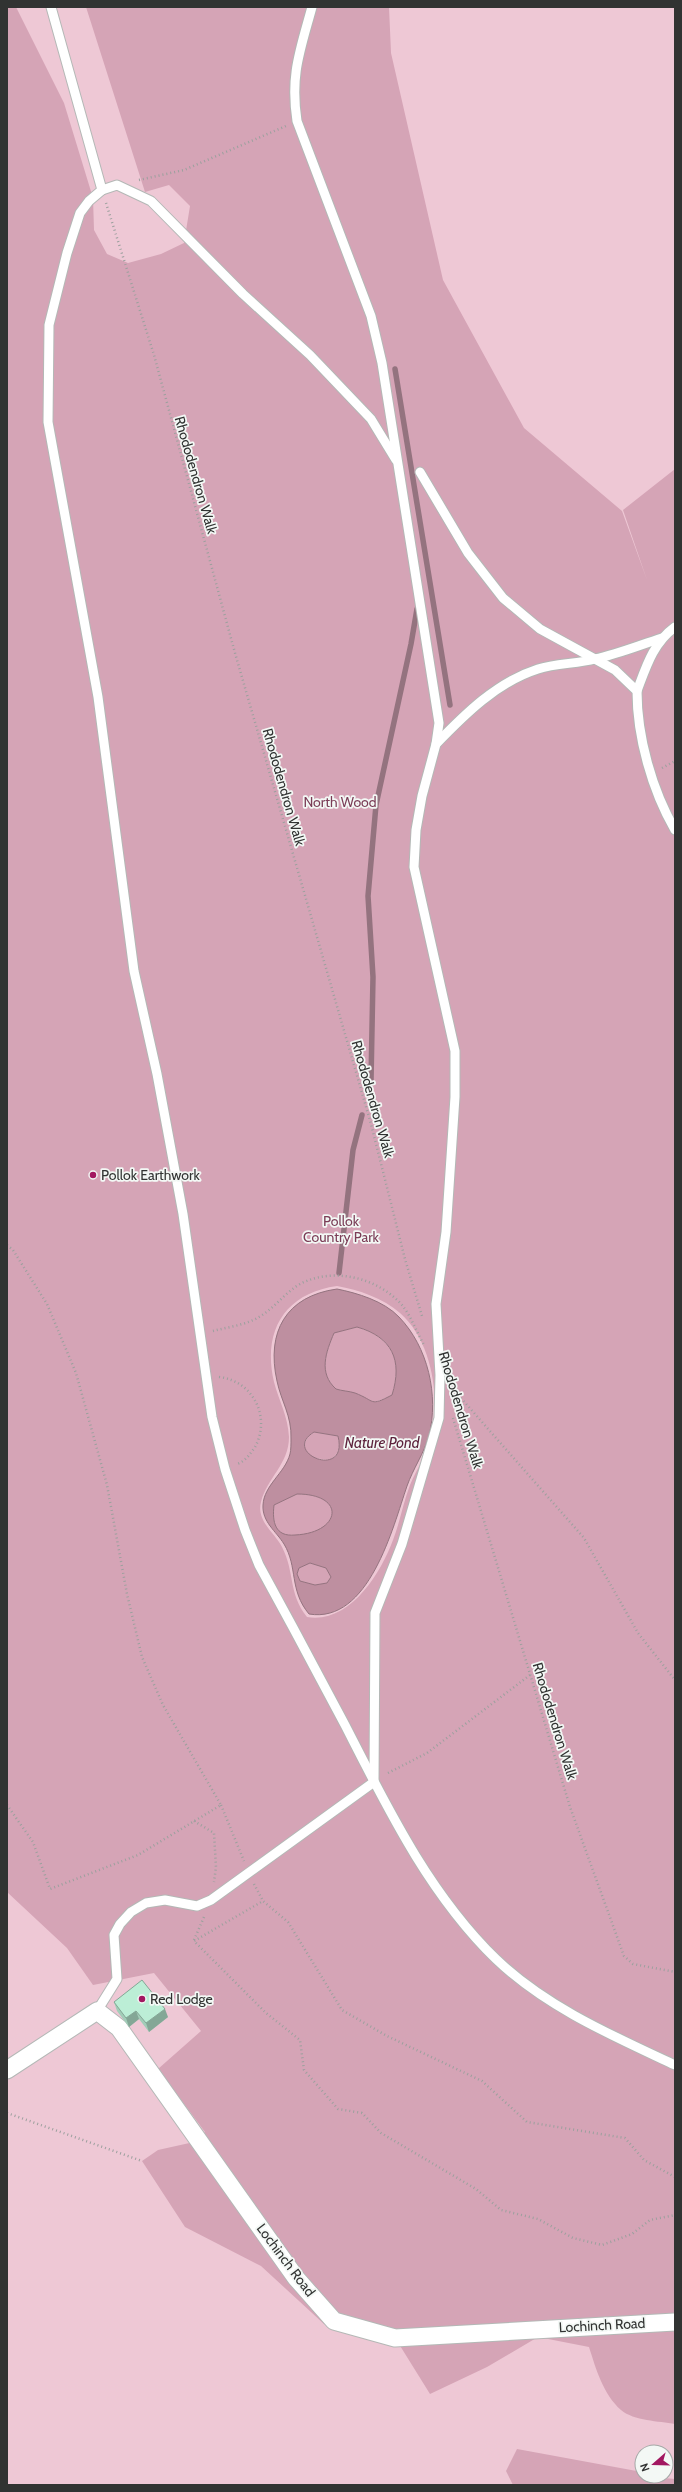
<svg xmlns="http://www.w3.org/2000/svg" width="682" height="2492" viewBox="0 0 682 2492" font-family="Cabin,sans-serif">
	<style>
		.green { fill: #eec8d5; fill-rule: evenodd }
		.forest { fill: #d5a4b6; fill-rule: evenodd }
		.water { fill: #be8fa0; stroke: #94737f; fill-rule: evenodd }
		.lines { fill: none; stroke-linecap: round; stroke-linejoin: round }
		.stream { stroke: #94737f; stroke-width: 5.5 }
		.service-casing { stroke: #b4b8b6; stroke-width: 11 }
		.minor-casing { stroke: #b4b8b6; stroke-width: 19 }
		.path { stroke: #9ca09e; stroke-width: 2.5; stroke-dasharray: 1 3; stroke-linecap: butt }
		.service { stroke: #fff; stroke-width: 9 }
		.minor { stroke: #fff; stroke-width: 17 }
		.wall { fill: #a2cdb8 }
		.shaded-wall { fill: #84a796 }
		.building { fill: #bceed6; stroke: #84a796 }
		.poi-dot { fill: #a21861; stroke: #f3f8f5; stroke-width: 1.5 }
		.labels { text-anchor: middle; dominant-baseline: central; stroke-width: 3.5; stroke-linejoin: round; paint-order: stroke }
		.street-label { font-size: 14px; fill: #313332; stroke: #f3f8f5 }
		.park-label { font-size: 14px; fill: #7b3d57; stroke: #f3f8f5 }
		.poi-label { font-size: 14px; fill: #313332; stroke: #f3f8f5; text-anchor: start }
		.water-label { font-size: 15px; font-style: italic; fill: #5d223c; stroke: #f3f8f5 }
	</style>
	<rect width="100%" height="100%" fill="#f3f8f5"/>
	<path class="green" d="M 7,7 L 675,7 L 675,2485 L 7,2485 ZM 642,2452 L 666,2452 L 666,2476 L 642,2476 Z"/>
	<g class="forest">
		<path d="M 7,7 L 16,7 L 64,103 L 93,198 L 94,230 L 107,254 L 128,263 L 161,254 L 184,243 L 190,206 L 169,185 L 145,192 L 86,7 L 389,7 L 391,53 L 443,280 L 524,428 L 622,511 L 647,580 L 623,510 L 675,469 L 675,2424 C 659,2421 634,2421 621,2410 C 603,2394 596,2369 589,2347 L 538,2337 L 487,2367 L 430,2394 L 389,2328 L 345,2329 L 324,2324 L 261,2266 L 185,2227 L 142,2161 L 158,2150 L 194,2142 L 205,2132 L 158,2069 L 201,2031 L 154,1973 L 93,1985 L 67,1948 L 7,1892 ZM 337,1286 C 359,1290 383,1298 400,1313 C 432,1341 440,1396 432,1435 C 428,1453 417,1468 410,1485 C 403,1503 400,1522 393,1540 C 380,1575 349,1624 307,1617 C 288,1593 295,1572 282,1547 C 275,1533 256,1521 261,1502 C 267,1478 289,1464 289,1437 C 288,1416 279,1401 274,1382 C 262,1331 285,1293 337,1286 Z"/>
		<path d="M 357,1327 C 392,1338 403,1360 392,1395 C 368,1406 376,1402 355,1393 C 349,1391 342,1391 336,1389 C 318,1373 326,1352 334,1333 Z"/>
		<path d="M 314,1432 L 338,1436 C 340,1447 340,1453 330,1460 C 325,1459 319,1459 314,1458 C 300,1453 303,1439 314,1432 Z"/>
		<path d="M 297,1494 C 347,1494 341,1533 295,1536 C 275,1537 272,1522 274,1505 Z"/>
		<path d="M 310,1563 L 326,1568 L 331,1577 L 327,1583 L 315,1585 L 300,1581 L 297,1574 L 299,1568 Z"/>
		<path d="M 517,2449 L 642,2472 L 642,2476 L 675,2479 L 675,2485 L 513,2485 L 506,2471 Z"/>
	</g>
	<path class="water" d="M 337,1289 C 357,1293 384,1301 399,1317 C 428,1347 439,1395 429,1436 C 424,1453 413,1469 407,1486 C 393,1527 369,1624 309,1614 C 289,1590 298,1567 284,1544 C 276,1531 262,1522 263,1505 C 264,1485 285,1473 290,1454 C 291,1450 291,1444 291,1439 C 292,1416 281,1401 277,1381 C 266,1332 286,1296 337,1289 ZM 357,1327 C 392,1337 403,1360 392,1395 C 369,1407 376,1401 355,1393 C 349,1391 342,1391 336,1389 C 318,1373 326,1352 334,1333 ZM 314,1432 L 338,1436 C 349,1481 280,1453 314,1432 ZM 297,1494 C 347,1494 341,1533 295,1535 C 275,1537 272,1522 274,1505 ZM 310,1563 L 326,1568 L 331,1577 L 327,1583 L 315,1585 L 300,1581 L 297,1574 L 299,1568 Z"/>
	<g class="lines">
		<g class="stream">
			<path d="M 395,369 L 450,705"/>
			<path d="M 368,1090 L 371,1081 L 373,977 L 368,896 L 376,805 L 411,644 L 417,609"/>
			<path d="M 339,1273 L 353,1150 L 362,1115"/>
		</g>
		<defs>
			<g id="service">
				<path d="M 51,7 L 102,190 L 89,201 L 80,213 L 67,253 L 49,325 L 48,422 L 98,697 L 134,971 L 157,1074 L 183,1214 L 212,1417 L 225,1469 L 245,1530 L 259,1565 C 288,1618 317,1672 345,1725 C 387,1807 429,1894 496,1959 C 546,2007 613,2036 675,2065"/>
				<path d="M 102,190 L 117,185 L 151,201 L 243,294 L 310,355 L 371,419 L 396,460"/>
				<path d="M 420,472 L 468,553 L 503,598 L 540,629 L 615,670 L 637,691 C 637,737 652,790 675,830"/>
				<path d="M 637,691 C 646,667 653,643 675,627"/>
				<path d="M 436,744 C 465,714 497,682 538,669 C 556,663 577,664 595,659 C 618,654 640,645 662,638"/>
				<path d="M 97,2011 L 117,1979 L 114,1935 L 120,1924 L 131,1912 L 146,1903 L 165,1900 L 197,1906 L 211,1900 L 374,1782 L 375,1613 L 402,1544 L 439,1418 L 440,1375 L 436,1304 L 446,1232 L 455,1097 L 455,1051 L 414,867 L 416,830 L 422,796 L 436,744 L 439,723 L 382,363 L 371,316 L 297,121 C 290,75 300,51 312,7"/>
			</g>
			<path id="minor" d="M 7,2070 L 97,2011 L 119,2028 L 296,2278 L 334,2321 L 395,2338 L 675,2322"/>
		</defs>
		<use href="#service" class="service-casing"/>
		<use href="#minor" class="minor-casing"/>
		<g class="path">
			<path d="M 139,180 L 184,170 L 286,126"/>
			<path d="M 106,203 L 154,355 L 235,653 L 371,1124 L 405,1259 L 422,1316"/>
			<path d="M 662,768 L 675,761"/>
			<path d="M 7,1245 L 13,1250 L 47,1304 L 76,1373 L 107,1485 L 127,1594 L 142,1657 L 163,1705 L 221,1805 L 138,1855 L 50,1889 L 33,1842 L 7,1805"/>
			<path d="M 213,1331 C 228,1327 246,1325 259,1317 C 275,1308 286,1291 302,1283 C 335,1267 378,1278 402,1305 C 411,1316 417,1333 424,1345"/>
			<path d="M 219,1377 C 254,1381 271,1418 255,1447 C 250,1454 246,1461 237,1464"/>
			<path d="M 453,1389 L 584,1538 L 638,1633 L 675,1680"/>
			<path d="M 453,1418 L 570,1807 L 624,1956 L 633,1964 L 675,1972"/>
			<path d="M 388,1773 L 427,1753 L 530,1675"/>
			<path d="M 221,1805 L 244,1861"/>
			<path d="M 194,1821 L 214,1833 L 216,1867 L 214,1882"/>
			<path d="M 254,1884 L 263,1901"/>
			<path d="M 194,1940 L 204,1917"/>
			<path d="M 7,2113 L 142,2161"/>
			<path d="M 675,2177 L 644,2160 L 625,2138 L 527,2122 L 482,2081 L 387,2036 L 342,2010 L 288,1922 L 263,1901 L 194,1941 L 266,2013 L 300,2040 L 304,2070 L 338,2109 L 362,2113 L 381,2133 L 476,2189 L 501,2210 L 538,2219 L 573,2238 L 602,2245 L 632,2234 L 650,2220 L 675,2215"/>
		</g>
		<use href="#service" class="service"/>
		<use href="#minor" class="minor"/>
	</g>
	<path class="wall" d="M 114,2002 L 168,2017 L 149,2032 L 139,2019 L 129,2027 L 117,2011 Z"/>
	<g class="shaded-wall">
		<path d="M 165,2009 L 168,2017 L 149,2032 L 146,2023 Z"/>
		<path d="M 136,2011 L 139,2019 L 129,2027 L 126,2018 Z"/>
	</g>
	<path class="building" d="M 142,1980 L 165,2009 L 146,2023 L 136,2011 L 126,2018 L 114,2002 Z"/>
	<g class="poi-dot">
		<circle cx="93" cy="1175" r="4"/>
		<circle cx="142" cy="1999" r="4"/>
	</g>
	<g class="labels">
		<g class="street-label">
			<text transform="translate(196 475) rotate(74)">Rhododendron Walk</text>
			<text transform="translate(284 787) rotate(74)">Rhododendron Walk</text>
			<text transform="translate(373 1099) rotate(74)">Rhododendron Walk</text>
			<text transform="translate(461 1410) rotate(73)">Rhododendron Walk</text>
			<text transform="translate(555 1721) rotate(73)">Rhododendron Walk</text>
			<text transform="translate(286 2260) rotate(53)">Lochinch Road</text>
			<text transform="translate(602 2325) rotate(-3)">Lochinch Road</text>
		</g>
		<g class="park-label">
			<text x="340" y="802">North Wood</text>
			<text x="341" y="1221">Pollok<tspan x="341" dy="16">Country Park</tspan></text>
		</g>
		<g class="poi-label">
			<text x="101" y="1175">Pollok Earthwork</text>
			<text x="150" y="1999">Red Lodge</text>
		</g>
		<g class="water-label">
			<text x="382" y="1443">Nature Pond</text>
		</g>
	</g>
	<rect width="682" height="2492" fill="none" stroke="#313332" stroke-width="16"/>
	<g transform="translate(654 2464) rotate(250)"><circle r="19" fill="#f3f8f5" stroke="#a5a9a7"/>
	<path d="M0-3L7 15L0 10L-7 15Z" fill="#a21861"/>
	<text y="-6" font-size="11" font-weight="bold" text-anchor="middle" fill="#313332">N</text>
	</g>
</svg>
